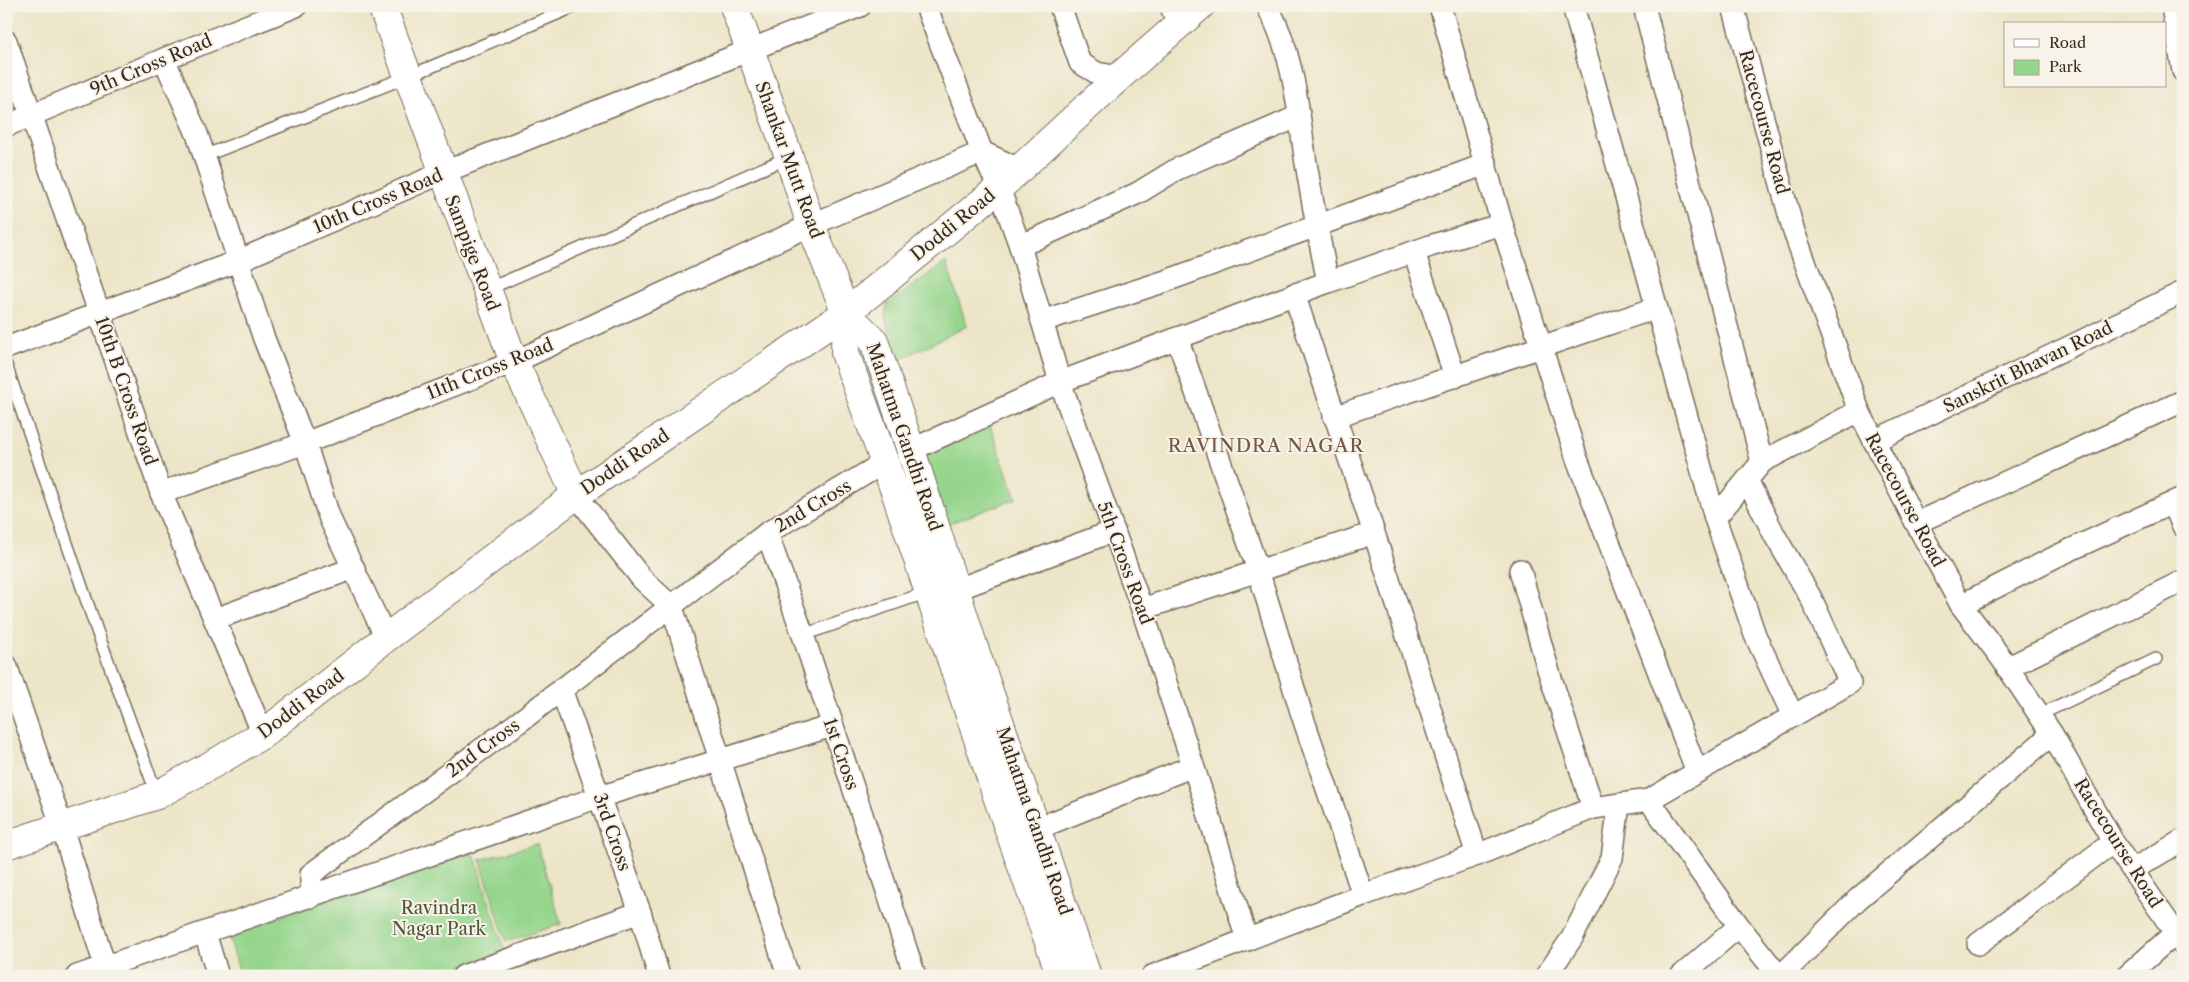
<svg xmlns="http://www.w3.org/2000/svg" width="2189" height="982" viewBox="0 0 2189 982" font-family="'Libre Caslon Text',serif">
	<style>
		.green { fill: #95d58c; stroke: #688055 }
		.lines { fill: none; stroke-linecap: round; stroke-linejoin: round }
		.service-casing { stroke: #796b5a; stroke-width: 14 }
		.minor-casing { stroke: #796b5a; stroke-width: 24 }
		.tertiary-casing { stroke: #796b5a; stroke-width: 30 }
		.service { stroke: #fff; stroke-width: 11 }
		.minor { stroke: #fff; stroke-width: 21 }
		.tertiary { stroke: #fff; stroke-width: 28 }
		.labels { text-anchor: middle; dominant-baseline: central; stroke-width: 4; stroke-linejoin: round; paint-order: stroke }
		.street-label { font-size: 18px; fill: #3b2a1e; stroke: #f7f3e8 }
		.park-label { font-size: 18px; fill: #52553a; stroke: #f7f3e8 }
		.neighbourhood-label { font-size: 19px; letter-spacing: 1px; fill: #765647; stroke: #f7f3e8 }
	</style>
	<rect width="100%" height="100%" fill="#f7f3e8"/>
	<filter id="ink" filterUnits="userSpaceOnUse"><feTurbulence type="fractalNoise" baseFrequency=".02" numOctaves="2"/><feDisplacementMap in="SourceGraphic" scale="10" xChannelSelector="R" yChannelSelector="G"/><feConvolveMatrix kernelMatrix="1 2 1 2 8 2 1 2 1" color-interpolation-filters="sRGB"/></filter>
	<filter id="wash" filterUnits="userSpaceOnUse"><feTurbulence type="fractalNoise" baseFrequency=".0096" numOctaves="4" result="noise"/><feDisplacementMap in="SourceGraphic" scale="20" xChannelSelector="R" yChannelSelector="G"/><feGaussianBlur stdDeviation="1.12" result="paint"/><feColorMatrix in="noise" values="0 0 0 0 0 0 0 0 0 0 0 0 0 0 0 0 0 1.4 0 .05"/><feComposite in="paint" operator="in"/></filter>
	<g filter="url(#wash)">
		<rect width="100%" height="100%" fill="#ece5c8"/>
		<g class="green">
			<path d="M 946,262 L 967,326 L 897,361 L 885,317 L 887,304 Z"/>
			<path d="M 862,342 L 899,445 L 888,449 L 852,346 Z"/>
			<path d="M 990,425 L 1016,499 L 947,524 L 925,455 Z"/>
			<path d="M 537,844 L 561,924 L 506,942 L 480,860 Z"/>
			<path d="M 473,851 L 505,952 L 433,976 L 241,976 L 228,934 Z"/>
		</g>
	</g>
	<g filter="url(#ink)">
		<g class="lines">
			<defs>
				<g id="service">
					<path d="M 204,156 L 407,77 L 576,6"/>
					<path d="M 486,290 L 789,157"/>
					<path d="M 6,365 L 96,628 L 157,795"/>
					<path d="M 803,635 L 928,592"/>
					<path d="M 2039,715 L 2156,659"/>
				</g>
				<g id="minor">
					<path d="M 926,6 L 982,152 L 999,188 L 1020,246 L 1060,382 L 1142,609 L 1203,796 L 1247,940"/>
					<path d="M 1060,6 L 1080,63 L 1097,73 L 1119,77"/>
					<path d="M 1171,6 L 1178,26"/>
					<path d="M 1440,6 L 1502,224 L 1577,459 L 1697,772"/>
					<path d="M 1573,6 L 1715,518 L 1755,635 L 1793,716"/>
					<path d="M 1644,6 L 1762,462"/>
					<path d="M 1733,6 L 1793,229 L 1859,411 L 1916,523 L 1961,605 L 2002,659 L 2052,734 L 2113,842 L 2183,944"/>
					<path d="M 2172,6 L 2183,71"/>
					<path d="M 6,41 L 161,493 L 263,734"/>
					<path d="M 164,59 L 197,134 L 263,336 L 305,443 L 330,519 L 386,638"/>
					<path d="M 6,126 L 164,59 L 296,6"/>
					<path d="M 1020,246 L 1138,193 L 1177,169 L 1299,116"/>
					<path d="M 1414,252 L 1455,377"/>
					<path d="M 1328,282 L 1430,246 L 1502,224"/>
					<path d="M 1294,294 L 1374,533 L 1477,855"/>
					<path d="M 1042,321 L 1166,281 L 1486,164"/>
					<path d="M 1177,338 L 1258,570 L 1302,715 L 1363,895"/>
					<path d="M 6,348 L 238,261 L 442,173 L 860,6"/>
					<path d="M 1334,417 L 1656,308"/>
					<path d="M 1874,441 L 2183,292"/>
					<path d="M 911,450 L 1060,382 L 1328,282 C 1319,240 1312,199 1305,157 C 1298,107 1293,51 1267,6"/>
					<path d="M 161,493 L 305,443 L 514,362 L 811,225 L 982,152 L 1019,169"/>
					<path d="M 576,495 L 642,579 L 672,607 L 788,976"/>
					<path d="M 2173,503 L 2183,526"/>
					<path d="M 1715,518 L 1747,480"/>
					<path d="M 1916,523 L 2183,401"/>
					<path d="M 767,533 L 803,635 L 915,976"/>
					<path d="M 1520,570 L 1548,669 L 1593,808"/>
					<path d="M 955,590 L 1114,531"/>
					<path d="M 1961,605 L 2057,556 L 2183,498"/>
					<path d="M 1142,609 L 1374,533"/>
					<path d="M 215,619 L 354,568"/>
					<path d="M 6,665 L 62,827 L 108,976"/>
					<path d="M 2007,668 L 2183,581"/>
					<path d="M 561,689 L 640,912 L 659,976"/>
					<path d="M 1649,800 L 1739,926 L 1779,976"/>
					<path d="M 1036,829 L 1193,766"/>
					<path d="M 2132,870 L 2183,840"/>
					<path d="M 311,897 L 311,874 L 519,722 L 767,533 L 885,462"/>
					<path d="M 205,933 L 218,976"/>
					<path d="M 1978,944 L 2113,842"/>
					<path d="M 77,976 L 599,797 L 832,726"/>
					<path d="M 463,976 L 640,912"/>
					<path d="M 1152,976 L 1363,895 L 1477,855 L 1593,808 L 1649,800 L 1850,683 L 1811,598 L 1775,536 L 1747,480 L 1762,462 L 1859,411"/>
					<path d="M 1546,976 L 1572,938 L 1612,858 L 1619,804"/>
					<path d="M 1681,976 L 1739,926"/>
					<path d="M 1781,976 L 1858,899 L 2052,734"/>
					<path d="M 2127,976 L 2175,933"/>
				</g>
				<g id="tertiary">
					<path d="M 382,6 L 514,362 L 576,495"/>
					<path d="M 734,6 L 789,157 L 811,225 L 846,313 L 874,341 L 911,450 L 973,645 L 1087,976"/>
					<path d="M 846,313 L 845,353 L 896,494 L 997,796 L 1061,976"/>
					<path d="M 6,845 L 157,795 L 220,760 L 263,734 L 386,638 L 576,495 L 846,313 L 999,188 L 1119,77 L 1200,6"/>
				</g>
			</defs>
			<use href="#service" class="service-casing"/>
			<use href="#minor" class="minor-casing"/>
			<use href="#tertiary" class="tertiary-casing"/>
			<use href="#service" class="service"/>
			<use href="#minor" class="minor"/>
			<use href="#tertiary" class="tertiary"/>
		</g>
	</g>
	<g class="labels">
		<g class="street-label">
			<text transform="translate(151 65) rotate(-23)">9th Cross Road</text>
			<text transform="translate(1764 122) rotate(75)">Racecourse Road</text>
			<text transform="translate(789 160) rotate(70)">Shankar Mutt Road</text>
			<text transform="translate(378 201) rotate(-23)">10th Cross Road</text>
			<text transform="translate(953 225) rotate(-39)">Doddi Road</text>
			<text transform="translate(472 253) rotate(69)">Sampige Road</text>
			<text transform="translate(2028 367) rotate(-26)">Sanskrit Bhavan Road</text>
			<text transform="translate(490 369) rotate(-22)">11th Cross Road</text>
			<text transform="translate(126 391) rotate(71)">10th B Cross Road</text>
			<text transform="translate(904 437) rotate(71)">Mahatma Gandhi Road</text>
			<text transform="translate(625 462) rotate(-34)">Doddi Road</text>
			<text transform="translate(1905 500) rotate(62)">Racecourse Road</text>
			<text transform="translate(813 506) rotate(-31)">2nd Cross</text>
			<text transform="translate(1125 563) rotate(70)">5th Cross Road</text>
			<text transform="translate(301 704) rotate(-37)">Doddi Road</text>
			<text transform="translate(483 748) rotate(-36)">2nd Cross</text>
			<text transform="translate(841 754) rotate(71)">1st Cross</text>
			<text transform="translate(1034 821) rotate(71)">Mahatma Gandhi Road</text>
			<text transform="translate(612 832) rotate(71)">3rd Cross</text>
			<text transform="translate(2118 843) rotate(58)">Racecourse Road</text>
		</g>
		<g class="park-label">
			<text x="439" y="908">Ravindra<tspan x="439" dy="21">Nagar Park</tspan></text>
		</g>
		<g class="neighbourhood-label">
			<text x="1266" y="445">RAVINDRA NAGAR</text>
		</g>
	</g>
	<rect width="2189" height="982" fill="none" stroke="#f7f3e8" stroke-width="25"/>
	<rect x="2004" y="22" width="162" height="65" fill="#f7f3e8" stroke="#aca397"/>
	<rect x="2014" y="39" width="25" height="8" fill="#ffffff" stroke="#aca397"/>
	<text x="2049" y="48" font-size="15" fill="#3b2a1e">Road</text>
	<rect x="2014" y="60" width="25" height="15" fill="#95d58c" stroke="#aca397"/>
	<text x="2049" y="72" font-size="15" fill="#3b2a1e">Park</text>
</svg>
